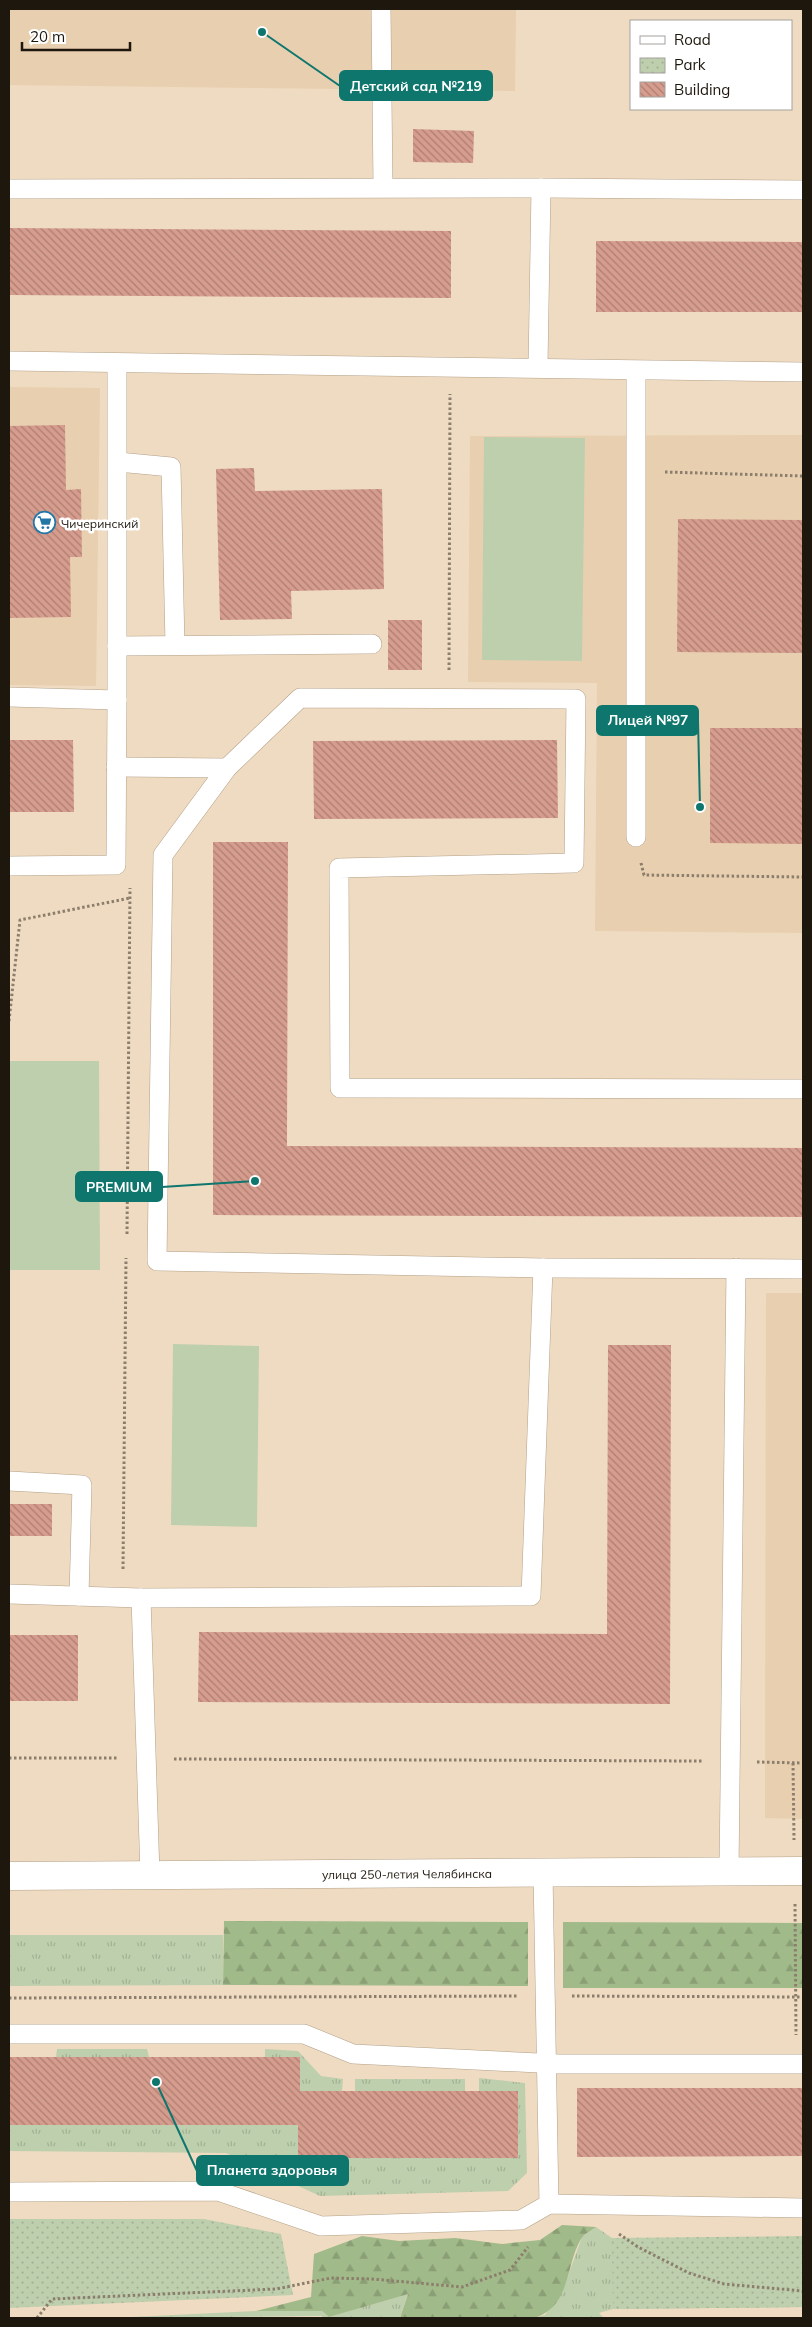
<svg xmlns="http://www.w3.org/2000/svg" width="812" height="2327" viewBox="0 0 812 2327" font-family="Mulish,sans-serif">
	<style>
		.built { fill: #e8cfb0 }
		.grass { fill: url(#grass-tufts) }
		.forest { fill: url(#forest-firs) }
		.park { fill: url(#park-dots) }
		.pitch { fill: #becfae }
		.building { fill: url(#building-back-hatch) }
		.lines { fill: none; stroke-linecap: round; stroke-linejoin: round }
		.service-casing { stroke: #b3a088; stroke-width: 20 }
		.tertiary-casing { stroke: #b3a088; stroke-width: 29 }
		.path { stroke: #8c7e6c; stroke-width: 3; stroke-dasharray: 2.5 2.5; stroke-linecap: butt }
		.service { stroke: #fff; stroke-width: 19 }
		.tertiary { stroke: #fff; stroke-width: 28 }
		.labels { text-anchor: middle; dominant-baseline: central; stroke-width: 5; stroke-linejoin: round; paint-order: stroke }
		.poi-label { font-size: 12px; fill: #1e170d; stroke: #fff; text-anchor: start }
		.street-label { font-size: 12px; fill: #1e170d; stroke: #fff }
		.leader { fill: none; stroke: #0f766e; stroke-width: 2 }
		.callout-dot { fill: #0f766e; stroke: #fff; stroke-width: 2 }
		.callout { fill: #0f766e; stroke: #0f766e; stroke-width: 2 }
		.callout-label { font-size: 14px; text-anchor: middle; font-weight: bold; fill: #fff }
	</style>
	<defs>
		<pattern id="grass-tufts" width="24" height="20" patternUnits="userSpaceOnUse" patternTransform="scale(1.25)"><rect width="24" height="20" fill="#becfae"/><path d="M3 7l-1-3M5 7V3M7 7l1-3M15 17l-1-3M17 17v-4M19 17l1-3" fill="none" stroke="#a3b194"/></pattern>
		<pattern id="forest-firs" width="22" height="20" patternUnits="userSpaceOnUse" patternTransform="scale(1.25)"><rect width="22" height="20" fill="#a1ba89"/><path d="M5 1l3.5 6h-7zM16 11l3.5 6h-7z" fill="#8a9f75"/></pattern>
		<pattern id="park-dots" width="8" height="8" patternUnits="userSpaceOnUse" patternTransform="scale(1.25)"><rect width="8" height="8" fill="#becfae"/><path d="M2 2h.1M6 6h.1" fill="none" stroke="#a3b194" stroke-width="1.8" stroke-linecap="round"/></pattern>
		<pattern id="building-back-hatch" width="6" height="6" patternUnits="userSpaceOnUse" patternTransform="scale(1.25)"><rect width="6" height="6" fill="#d69c8d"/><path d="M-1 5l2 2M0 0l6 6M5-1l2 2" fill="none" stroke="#ad7e72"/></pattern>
	</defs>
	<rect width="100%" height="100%" fill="#efdbc1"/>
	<g class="built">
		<path d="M 9,9 L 516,9 L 515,91 L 9,85 Z"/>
		<path d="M 9,387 L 100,388 L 96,686 L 9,685 Z"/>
		<path d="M 803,435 L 803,933 L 595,931 L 597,683 L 468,682 L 470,436 Z"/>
		<path d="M 766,1293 L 803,1293 L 803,1819 L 765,1818 Z"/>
		<path d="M 604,2317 L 803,2318 L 604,2318 Z"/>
	</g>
	<g class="grass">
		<path d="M 9,1935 L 223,1935 L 223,1985 L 9,1986 Z"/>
		<path d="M 57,2049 L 147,2049 L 149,2057 L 56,2057 Z"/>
		<path d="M 265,2049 L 298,2051 L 321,2076 L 343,2079 L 342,2091 L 300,2091 L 300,2057 L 265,2057 Z"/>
		<path d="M 479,2078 L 525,2083 L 527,2173 L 508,2191 L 320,2196 L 226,2153 L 9,2151 L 9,2125 L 298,2125 L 299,2158 L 518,2158 L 518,2091 L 479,2091 Z"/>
		<rect x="355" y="2079" width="110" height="12"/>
		<path d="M 596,2227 L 612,2238 L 803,2307 L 613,2309 L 599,2313 L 604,2318 L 534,2318 L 545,2315 L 564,2287 L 582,2237 Z"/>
		<path d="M 408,2293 L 400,2318 L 322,2318 L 322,2316 L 111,2318 L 256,2311 L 322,2311 L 329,2317 Z"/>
	</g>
	<g class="forest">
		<path d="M 224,1921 L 528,1922 L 528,1986 L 223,1985 Z"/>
		<path d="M 563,1922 L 803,1923 L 803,1988 L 563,1988 Z"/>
		<path d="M 562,2225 L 596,2227 C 591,2231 584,2234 581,2239 C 565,2266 571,2307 534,2318 L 400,2318 L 408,2294 L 329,2317 L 322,2311 L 256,2311 L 311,2297 L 314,2254 L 362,2236 L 399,2241 L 455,2238 L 502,2244 L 540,2240 Z"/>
	</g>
	<g class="park">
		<path d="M 9,2219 L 204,2219 L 281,2234 L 293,2295 L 9,2308 Z"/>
		<path d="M 803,2236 L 803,2307 L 613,2309 L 612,2238 Z"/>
	</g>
	<g class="pitch">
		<path d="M 484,437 L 585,438 L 582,661 L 482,660 Z"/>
		<path d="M 9,1061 L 99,1061 L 100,1270 L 9,1270 Z"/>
		<path d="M 173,1344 L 259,1346 L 257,1527 L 171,1525 Z"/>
	</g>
	<g class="building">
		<path d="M 413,129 L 474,131 L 473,163 L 413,162 Z"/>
		<path d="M 9,228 L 451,231 L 451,298 L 9,295 Z"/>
		<path d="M 596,241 L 803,242 L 803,312 L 596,312 Z"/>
		<path d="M 65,425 L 66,490 L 81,489 L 82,557 L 70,557 L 71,617 L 9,618 L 9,426 Z"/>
		<path d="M 254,468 L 255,491 L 382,489 L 384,589 L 291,591 L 292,619 L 220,620 L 216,469 Z"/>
		<path d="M 678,519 L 803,520 L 803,653 L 677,652 Z"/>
		<rect x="388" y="620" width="34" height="50"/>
		<path d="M 710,728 L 803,728 L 803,844 L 710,843 Z"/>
		<path d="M 9,740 L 73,740 L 74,812 L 9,812 Z"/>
		<path d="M 557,740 L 558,818 L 314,819 L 313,741 Z"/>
		<path d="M 213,842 L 288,842 L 287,1146 L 803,1148 L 803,1217 L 213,1215 Z"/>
		<path d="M 608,1345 L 671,1345 L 670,1704 L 198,1702 L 199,1632 L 607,1634 Z"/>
		<rect x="9" y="1504" width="43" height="32"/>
		<rect x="9" y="1635" width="69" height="66"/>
		<path d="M 9,2057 L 300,2057 L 300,2091 L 518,2091 L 518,2158 L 298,2158 L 298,2125 L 9,2125 Z"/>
		<path d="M 577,2088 L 803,2088 L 803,2156 L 577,2157 Z"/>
	</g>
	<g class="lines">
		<defs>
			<g id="service">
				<path d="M 381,9 L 383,187"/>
				<path d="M 9,189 L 541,188 L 803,190"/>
				<path d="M 9,361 L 803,372"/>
				<path d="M 117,363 L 117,700"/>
				<path d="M 538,367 L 541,188"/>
				<path d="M 636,371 L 636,837"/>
				<path d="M 118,462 L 171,467 L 175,645"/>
				<path d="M 117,646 L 372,644"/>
				<path d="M 9,697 L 117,700 L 116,865 L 9,866"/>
				<path d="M 116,767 L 227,768"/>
				<path d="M 803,1089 L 340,1088 L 339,868 L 574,863 L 576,699 L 300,698 L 227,768 L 163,855 L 157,1261 L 543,1268 L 803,1269"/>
				<path d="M 9,1481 L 82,1485 L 79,1596"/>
				<path d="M 9,1594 L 141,1598 L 531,1596 L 543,1268"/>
				<path d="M 141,1598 L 150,1875"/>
				<path d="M 729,1872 L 736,1268"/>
				<path d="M 543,1873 L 549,2204"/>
				<path d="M 9,2034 L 304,2034 L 353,2054 L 559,2064 L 803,2064"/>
				<path d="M 9,2192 L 218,2191 L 321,2226 L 521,2220 L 549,2204 L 803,2208"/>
			</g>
			<g id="tertiary">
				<path id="s1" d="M 9,1876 L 803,1871"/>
			</g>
		</defs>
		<use href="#service" class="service-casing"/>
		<use href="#tertiary" class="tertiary-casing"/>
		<g class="path">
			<path d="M 665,472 L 803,476"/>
			<path d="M 449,670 L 450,394"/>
			<path d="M 641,863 L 644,875 L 803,877"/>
			<path d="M 9,1021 L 20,920 L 130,898"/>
			<path d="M 127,1234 L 130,888"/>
			<path d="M 123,1569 L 126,1258"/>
			<path d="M 9,1758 L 118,1758"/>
			<path d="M 174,1759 L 703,1761"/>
			<path d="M 757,1762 L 803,1763"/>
			<path d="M 793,1763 L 794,1840"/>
			<path d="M 795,1904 L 796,2035"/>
			<path d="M 572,1996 L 803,1997"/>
			<path d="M 9,1998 L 518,1996"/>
			<path d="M 619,2234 L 638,2247 L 689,2273 L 724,2284 L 803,2291"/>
			<path d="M 37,2318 L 52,2299 L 276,2289 L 331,2278 L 372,2279 L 462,2287 L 510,2270 L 528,2247"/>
		</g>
		<use href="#service" class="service"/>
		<use href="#tertiary" class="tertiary"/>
	</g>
	<defs>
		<symbol id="supermarket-ring" viewBox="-11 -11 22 22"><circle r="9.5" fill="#fff" stroke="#2377a7" stroke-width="1.5"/><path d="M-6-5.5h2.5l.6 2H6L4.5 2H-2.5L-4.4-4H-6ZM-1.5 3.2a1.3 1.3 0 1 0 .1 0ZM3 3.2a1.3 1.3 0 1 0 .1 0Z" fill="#2377a7"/></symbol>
	</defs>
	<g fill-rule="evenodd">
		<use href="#supermarket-ring" x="32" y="510" width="25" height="25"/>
	</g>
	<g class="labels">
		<g class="poi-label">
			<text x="61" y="523">Чичеринский</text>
		</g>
		<g class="street-label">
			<text stroke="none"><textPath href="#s1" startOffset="398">улица 250-летия Челябинска</textPath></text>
		</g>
	</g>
	<path class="leader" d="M262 32L340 86M700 807L698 720M255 1181L162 1187M156 2082L197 2171"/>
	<g class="callout-dot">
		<circle cx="262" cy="32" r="5"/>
		<circle cx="700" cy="807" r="5"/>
		<circle cx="255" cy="1181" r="5"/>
		<circle cx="156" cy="2082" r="5"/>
	</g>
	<g class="callout">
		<rect x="340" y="71" width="152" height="29" rx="5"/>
		<rect x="597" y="706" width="101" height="29" rx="5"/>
		<rect x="76" y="1172" width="86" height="29" rx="5"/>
		<rect x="197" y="2156" width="151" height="29" rx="5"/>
	</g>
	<g class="callout-label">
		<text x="416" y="91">Детский сад №219</text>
		<text x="648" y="725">Лицей №97</text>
		<text x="119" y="1192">PREMIUM</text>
		<text x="272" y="2175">Планета здоровья</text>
	</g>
	<rect width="812" height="2327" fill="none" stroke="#1e170d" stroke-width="20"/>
	<rect x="630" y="20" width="162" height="90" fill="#ffffff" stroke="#a5a29e"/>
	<rect x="640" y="36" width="25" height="8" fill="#ffffff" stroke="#a5a29e"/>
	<text x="674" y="45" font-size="15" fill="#1e170d">Road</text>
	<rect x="640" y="58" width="25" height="15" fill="url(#park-dots)" stroke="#a5a29e"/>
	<text x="674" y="70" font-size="15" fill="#1e170d">Park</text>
	<rect x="640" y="82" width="25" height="15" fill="url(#building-back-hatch)" stroke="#a5a29e"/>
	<text x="674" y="95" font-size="15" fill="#1e170d">Building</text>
	<path d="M22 42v8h108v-8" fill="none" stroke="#1e170d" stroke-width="2.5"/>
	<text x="30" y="42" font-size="15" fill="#1e170d" stroke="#ffffff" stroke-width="4" paint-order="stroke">20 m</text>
</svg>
